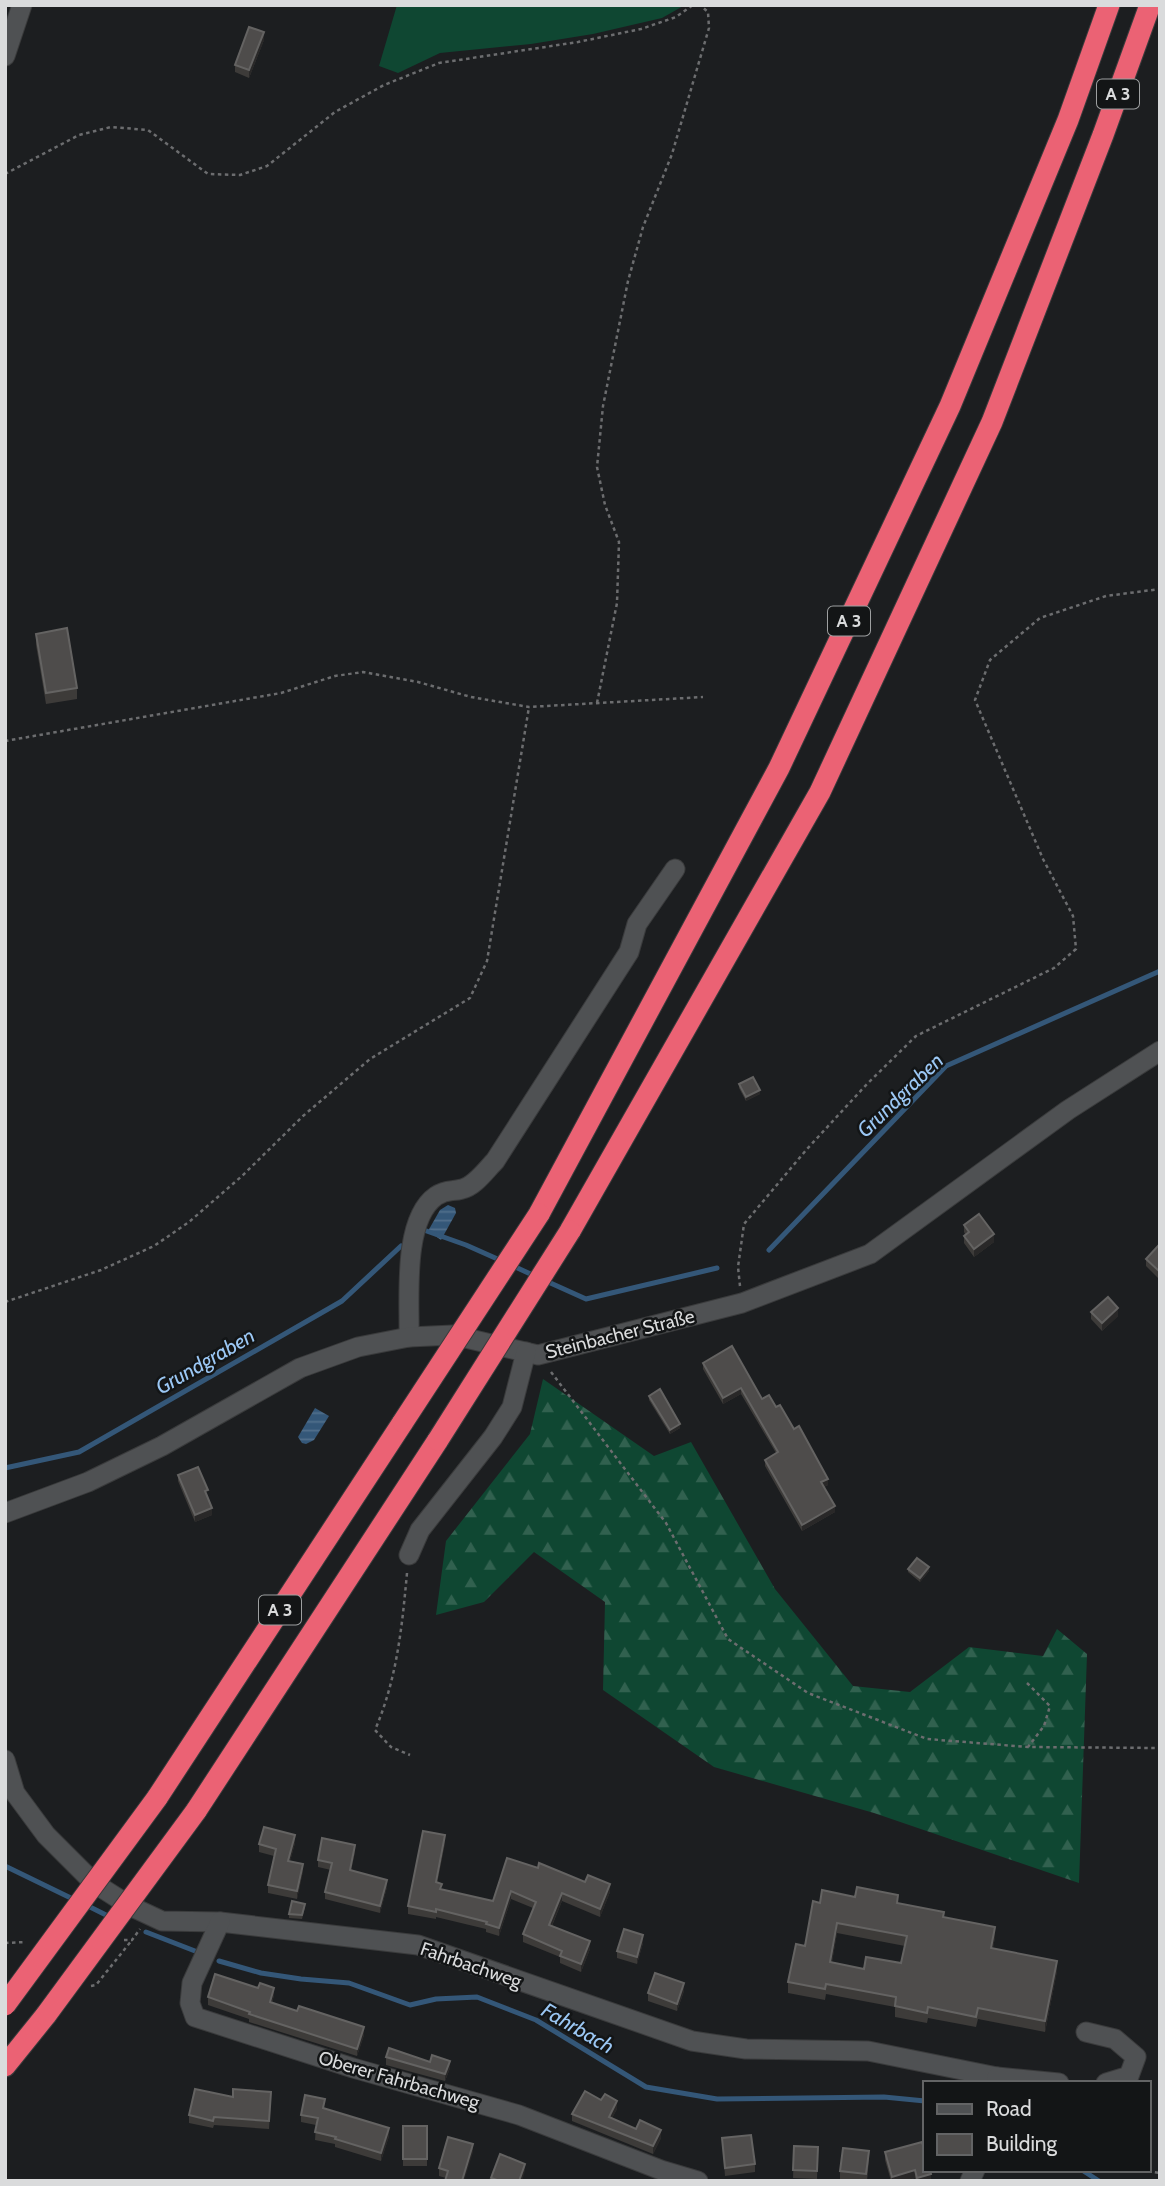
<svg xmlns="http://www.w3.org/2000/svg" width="1165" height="2186" viewBox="0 0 1165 2186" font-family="Cabin,sans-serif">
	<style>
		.grass { fill: #0f4732 }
		.forest { fill: url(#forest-firs) }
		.water { fill: url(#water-rules) }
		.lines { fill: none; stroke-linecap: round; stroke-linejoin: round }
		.stream { stroke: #345778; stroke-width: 5 }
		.minor-casing { stroke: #3a3b3c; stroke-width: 21 }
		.highway-casing { stroke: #3a3b3c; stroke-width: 23 }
		.path { stroke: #6c6d6f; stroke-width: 2.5; stroke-dasharray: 3.5 3.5; stroke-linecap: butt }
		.minor { stroke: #4f5153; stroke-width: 19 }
		.highway { stroke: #eb6274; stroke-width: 21 }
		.highway-bridge-casing { stroke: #3a3b3c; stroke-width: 23; stroke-linecap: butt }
		.highway-bridge { stroke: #eb6274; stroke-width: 21 }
		.wall { fill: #3d3b39; fill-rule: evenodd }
		.shaded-wall { fill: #292828 }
		.building { fill: #4e4c4b; stroke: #646362; stroke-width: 2; fill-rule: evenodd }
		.labels { text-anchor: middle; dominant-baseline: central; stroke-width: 5; stroke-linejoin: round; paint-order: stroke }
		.shield { fill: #131516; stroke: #9ea0a1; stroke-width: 2 }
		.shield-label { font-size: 18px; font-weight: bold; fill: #dadbdc }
		.street-label { font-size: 19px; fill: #dadbdc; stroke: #131516 }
		.water-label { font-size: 21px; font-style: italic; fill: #9bc7f4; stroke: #131516 }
	</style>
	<defs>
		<pattern id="forest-firs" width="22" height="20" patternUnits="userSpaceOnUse" patternTransform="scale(1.75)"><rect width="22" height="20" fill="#0f4732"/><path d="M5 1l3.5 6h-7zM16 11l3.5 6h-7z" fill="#31614f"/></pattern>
		<pattern id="water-rules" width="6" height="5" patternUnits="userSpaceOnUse" patternTransform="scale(1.75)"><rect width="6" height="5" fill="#345778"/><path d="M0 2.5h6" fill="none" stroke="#516f8b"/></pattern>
	</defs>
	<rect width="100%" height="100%" fill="#1c1e20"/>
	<path class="grass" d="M 397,5 L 685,5 L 662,18 L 593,34 L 531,44 L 440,53 L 398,73 L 379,66 Z"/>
	<path class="forest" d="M 543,1379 L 654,1456 L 691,1442 L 775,1589 L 853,1686 L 910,1692 L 969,1647 L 1043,1656 L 1057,1629 L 1087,1654 L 1079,1883 L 874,1813 L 714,1767 L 603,1690 L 605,1602 L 534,1552 L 484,1602 L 436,1615 L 446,1541 L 530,1434 Z"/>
	<g class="water">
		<path d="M 448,1205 L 455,1208 L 456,1213 L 441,1240 L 428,1231 L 440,1210 Z"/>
		<path d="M 315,1408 L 329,1416 L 314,1440 L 306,1444 L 302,1443 L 298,1437 Z"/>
	</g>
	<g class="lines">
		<g class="stream">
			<path d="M 421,1229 L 466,1245 L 502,1261"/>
			<path d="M 769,1250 L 946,1066 L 1160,971"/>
			<path d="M 511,1265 L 537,1277"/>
			<path d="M 546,1281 L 586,1299 L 717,1268"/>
			<path d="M 5,1468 L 79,1452 L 342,1301 L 401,1246"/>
			<path d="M 5,1866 L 77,1901"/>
			<path d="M 86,1905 L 112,1918"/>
			<path d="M 146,1932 L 195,1951"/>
			<path d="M 219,1961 L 261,1973 L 301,1979 L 349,1983 L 410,2005 L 436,1999 L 477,1997 L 536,2020 L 646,2087 L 717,2099 L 884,2097 L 925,2101"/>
			<path d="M 1082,2170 L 1099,2181"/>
		</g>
		<defs>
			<g id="minor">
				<path d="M 5,56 L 22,5"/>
				<path d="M 409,1337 C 410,1299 402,1220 436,1196 C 447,1189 451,1192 462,1189 C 475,1186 486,1170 495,1161 L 629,952 L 637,924 L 675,869"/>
				<path d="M 5,1513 L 88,1482 L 162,1446 L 300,1368 L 358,1347 L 409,1337 L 453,1335 L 538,1355 L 742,1303 L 870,1254 L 1068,1110 L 1160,1051"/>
				<path d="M 409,1555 L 420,1530 L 493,1437 L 512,1407 L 526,1352"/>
				<path d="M 5,1760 L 15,1793 L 46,1835 L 94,1883 L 130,1906 L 162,1921 L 220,1922 L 418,1945 L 692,2041 L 746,2049 L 868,2051 L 997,2077 L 996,2083"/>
				<path d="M 220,1922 L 192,1983 L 190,2003 L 195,2017 L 353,2068 L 519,2115 L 661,2170 L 698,2181"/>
				<path d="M 1086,2032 L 1115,2039 L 1136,2057 L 1129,2076 L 1106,2083"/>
				<path d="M 997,2077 L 1059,2083"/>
				<path d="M 970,2181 L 975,2170"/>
			</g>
			<g id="highway">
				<path d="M 539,1214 L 779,768 L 950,406 L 1068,120 L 1109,5"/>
				<path d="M 570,1231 L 820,792 L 992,422 L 1103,135 L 1150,5"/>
				<path d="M 157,1798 L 403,1422"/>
				<path d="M 196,1811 L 438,1440"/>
				<path d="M 5,2066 L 46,2015"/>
			</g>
		</defs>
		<use href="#minor" class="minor-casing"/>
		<use href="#highway" class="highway-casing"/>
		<g class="path">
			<path d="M 5,174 L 79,135 L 111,127 L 148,130 L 208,174 L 240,175 L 267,166 L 335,112 L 384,85 L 439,63 L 578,42 L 641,29 L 676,17 L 693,5"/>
			<path d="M 597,703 L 617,603 L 619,542 L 605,505 L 597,467 L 603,406 L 628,281 L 643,227 L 672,154 L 709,28 L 708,12 L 700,5"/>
			<path d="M 5,741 L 281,693 L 335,676 L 363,672 L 418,682 L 471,697 L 529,707 L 703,697"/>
			<path d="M 740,1286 L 738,1267 L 744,1224 L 807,1149 L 867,1084 L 916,1036 L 1054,968 L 1076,949 L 1073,916 L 1043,859 L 975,700 L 990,660 L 1040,618 L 1106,596 L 1160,589"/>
			<path d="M 5,1302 L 101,1270 L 154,1246 L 189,1222 L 242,1176 L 303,1116 L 370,1059 L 470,998 L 487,961 L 529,707"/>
			<path d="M 551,1372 L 666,1523 L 728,1639 L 808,1693 L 927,1739 L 1028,1747 L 1160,1748"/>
			<path d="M 407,1573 C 402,1627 397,1679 375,1730 L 391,1747 L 410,1755"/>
			<path d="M 1027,1683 L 1050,1706 L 1044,1726 L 1028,1747"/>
			<path d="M 124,1940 L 132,1940 L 140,1929"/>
			<path d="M 5,1943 L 26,1942"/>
			<path d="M 91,1986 L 96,1985 L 132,1940"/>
			<path d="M 1141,2170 L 1160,2173"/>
		</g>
		<use href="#minor" class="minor"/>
		<use href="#highway" class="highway"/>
		<defs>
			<g id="highway-bridge">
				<path d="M 403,1422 L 539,1214"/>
				<path d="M 438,1440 L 570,1231"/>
				<path d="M 5,2005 L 157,1798"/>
				<path d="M 46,2015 L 196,1811"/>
			</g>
		</defs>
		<use href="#highway-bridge" class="highway-bridge-casing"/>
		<use href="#highway-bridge" class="highway-bridge"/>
	</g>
	<g class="wall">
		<path d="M 264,40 L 249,78 L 235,72 L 235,65 Z"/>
		<path d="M 36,634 L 77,688 L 77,699 L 46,704 L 36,645 Z"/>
		<path d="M 739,1084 L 760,1094 L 746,1101 L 739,1088 Z"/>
		<path d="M 964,1225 L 994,1242 L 974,1257 L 964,1243 L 964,1236 L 965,1234 L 964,1232 Z"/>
		<path d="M 1160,1248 L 1160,1280 L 1146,1266 L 1146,1259 Z"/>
		<path d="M 1091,1312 L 1118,1316 L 1102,1331 L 1091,1319 Z"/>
		<path d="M 703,1363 L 776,1407 L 794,1429 L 828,1485 L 824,1487 L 835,1512 L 802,1531 L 765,1466 L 765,1460 L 776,1453 L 741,1394 L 723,1404 L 703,1369 Z"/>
		<path d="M 649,1396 L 680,1428 L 670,1434 L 649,1400 Z"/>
		<path d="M 178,1475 L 208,1497 L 212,1515 L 195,1522 L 178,1481 Z"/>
		<path d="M 908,1569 L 929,1571 L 920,1582 L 908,1572 Z"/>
		<path d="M 295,1843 L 290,1861 L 303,1871 L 297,1899 L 268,1893 L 268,1885 L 274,1856 L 259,1852 L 259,1844 Z"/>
		<path d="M 445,1843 L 437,1883 L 442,1889 L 493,1901 L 507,1858 L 610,1892 L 600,1917 L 562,1901 L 552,1926 L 590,1949 L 581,1972 L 560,1963 L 560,1957 L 523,1942 L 523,1934 L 533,1908 L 511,1899 L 499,1936 L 486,1932 L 486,1929 L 436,1917 L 436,1919 L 408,1914 L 408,1906 Z"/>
		<path d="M 355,1852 L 351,1870 L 387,1887 L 380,1913 L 325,1899 L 325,1892 L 331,1870 L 318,1867 L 318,1860 Z"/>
		<path d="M 855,1897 L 898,1903 L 944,1917 L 995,1937 L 993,1948 L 1057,1971 L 1045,2032 L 978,2019 L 976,2027 L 928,2018 L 927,2023 L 895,2017 L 895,2007 L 826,1994 L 825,2000 L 788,1993 L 788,1982 L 805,1946 L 820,1903 ZM 837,1933 L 905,1946 L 901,1963 L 864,1969 L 832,1962 Z"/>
		<path d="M 305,1907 L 302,1919 L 289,1918 L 289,1914 Z"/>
		<path d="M 643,1943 L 637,1964 L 617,1958 L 617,1951 Z"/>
		<path d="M 258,1988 L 274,1995 L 272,2003 L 364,2035 L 357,2056 L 249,2022 L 249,2019 L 208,2005 L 208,1997 Z"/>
		<path d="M 684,1991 L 677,2011 L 648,2001 L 648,1993 Z"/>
		<path d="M 386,2057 L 450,2068 L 445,2081 L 386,2065 Z"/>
		<path d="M 233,2097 L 271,2099 L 269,2129 L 214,2125 L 213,2128 L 189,2123 L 189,2115 Z"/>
		<path d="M 325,2107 L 324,2109 L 389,2136 L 381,2161 L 335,2147 L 335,2144 L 315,2140 L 316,2125 L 301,2122 L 301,2115 Z"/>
		<path d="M 617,2109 L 612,2118 L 636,2129 L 661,2138 L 653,2154 L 572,2121 L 572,2114 Z"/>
		<rect x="403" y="2126" width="24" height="40"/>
		<path d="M 722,2138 L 755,2164 L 755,2172 L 725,2176 Z"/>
		<path d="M 794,2146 L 818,2147 L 817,2179 L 793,2178 Z"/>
		<path d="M 473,2152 L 446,2178 L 439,2176 L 439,2168 Z"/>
		<path d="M 885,2152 L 931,2181 L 916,2181 L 915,2178 L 905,2181 L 891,2181 L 885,2160 Z"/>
		<path d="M 869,2159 L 867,2181 L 840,2179 L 840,2171 Z"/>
	</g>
	<g class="shaded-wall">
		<path d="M 264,32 L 264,40 L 249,78 L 249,70 Z"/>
		<path d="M 760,1090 L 760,1094 L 746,1101 L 746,1097 Z"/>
		<path d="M 994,1234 L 994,1242 L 974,1257 L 974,1249 Z"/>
		<path d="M 1118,1308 L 1118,1316 L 1102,1331 L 1102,1323 Z"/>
		<path d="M 741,1388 L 741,1394 L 723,1404 L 723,1398 Z"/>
		<path d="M 680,1424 L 680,1428 L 670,1434 L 670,1430 Z"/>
		<path d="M 828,1479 L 828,1485 L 821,1488 L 821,1482 Z"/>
		<path d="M 835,1506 L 835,1512 L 802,1531 L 802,1525 Z"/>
		<path d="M 212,1508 L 212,1515 L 195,1522 L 195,1515 Z"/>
		<path d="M 929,1567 L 929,1571 L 920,1582 L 920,1578 Z"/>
		<path d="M 295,1835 L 295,1843 L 288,1869 L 288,1861 Z"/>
		<path d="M 445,1835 L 445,1843 L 436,1890 L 436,1882 Z"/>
		<path d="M 355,1845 L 355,1852 L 350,1877 L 350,1870 Z"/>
		<path d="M 303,1864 L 303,1871 L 297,1899 L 297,1891 Z"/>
		<path d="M 387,1880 L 387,1887 L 380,1913 L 380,1906 Z"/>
		<path d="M 610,1884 L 610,1892 L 600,1917 L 600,1909 Z"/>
		<path d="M 511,1891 L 511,1899 L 499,1936 L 499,1928 Z"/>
		<path d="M 562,1893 L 562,1901 L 549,1932 L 549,1925 Z"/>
		<path d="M 837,1923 L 837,1933 L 830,1972 L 830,1962 Z"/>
		<path d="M 995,1927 L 995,1937 L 991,1958 L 991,1948 Z"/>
		<path d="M 643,1935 L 643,1943 L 637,1964 L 637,1957 Z"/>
		<path d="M 590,1941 L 590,1949 L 581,1972 L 581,1964 Z"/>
		<path d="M 1057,1961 L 1057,1971 L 1045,2032 L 1045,2021 Z"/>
		<path d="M 684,1983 L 684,1991 L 677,2011 L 677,2004 Z"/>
		<path d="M 274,1988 L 274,1995 L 270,2009 L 270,2002 Z"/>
		<path d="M 364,2027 L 364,2035 L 357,2056 L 357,2049 Z"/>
		<path d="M 450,2061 L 450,2068 L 445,2081 L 445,2074 Z"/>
		<path d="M 617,2101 L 617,2109 L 609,2124 L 609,2117 Z"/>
		<path d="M 389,2128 L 389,2136 L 381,2161 L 381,2153 Z"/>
		<path d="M 661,2130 L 661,2138 L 653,2154 L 653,2146 Z"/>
		<path d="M 473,2144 L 473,2152 L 464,2181 L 462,2181 Z"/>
		<path d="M 525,2164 L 525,2171 L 522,2181 L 519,2181 Z"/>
		<path d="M 915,2170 L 915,2178 L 905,2181 L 892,2181 L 892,2177 Z"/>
		<path d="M 931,2174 L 931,2181 L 917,2181 L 917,2178 Z"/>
	</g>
	<g class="building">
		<path d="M 249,27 L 264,32 L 249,70 L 235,65 Z"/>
		<path d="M 67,628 L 77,688 L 46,693 L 36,634 Z"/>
		<path d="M 753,1077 L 760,1090 L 746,1097 L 739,1084 Z"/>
		<path d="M 979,1214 L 994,1234 L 974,1249 L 964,1236 L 969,1232 L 964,1225 Z"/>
		<path d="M 1158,1246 L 1160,1248 L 1160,1272 L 1146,1259 Z"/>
		<path d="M 1108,1297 L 1118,1308 L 1102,1323 L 1091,1312 Z"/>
		<path d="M 732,1346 L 762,1399 L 769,1395 L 776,1407 L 780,1405 L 794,1429 L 799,1426 L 828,1479 L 821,1482 L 835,1506 L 802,1525 L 765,1460 L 778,1452 L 741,1388 L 723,1398 L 703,1363 Z"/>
		<path d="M 660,1389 L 680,1424 L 670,1430 L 649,1396 Z"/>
		<path d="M 198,1467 L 208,1490 L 205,1491 L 212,1508 L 195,1515 L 178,1475 Z"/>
		<path d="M 917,1558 L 929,1567 L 920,1578 L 908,1569 Z"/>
		<path d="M 264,1827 L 295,1835 L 288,1861 L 303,1864 L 297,1891 L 268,1885 L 276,1849 L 259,1844 Z"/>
		<path d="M 423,1831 L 445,1835 L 436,1882 L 442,1884 L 440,1889 L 493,1901 L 507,1858 L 538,1868 L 539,1863 L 585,1882 L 588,1875 L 610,1884 L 600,1909 L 562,1893 L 549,1925 L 590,1941 L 581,1964 L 560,1956 L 562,1951 L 523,1934 L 536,1902 L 511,1891 L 499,1928 L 486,1924 L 487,1922 L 436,1909 L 436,1912 L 408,1906 Z"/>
		<path d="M 322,1838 L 355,1845 L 350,1870 L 387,1880 L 380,1906 L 325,1892 L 332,1863 L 318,1860 Z"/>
		<path d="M 857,1887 L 898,1895 L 897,1903 L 944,1912 L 943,1917 L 995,1927 L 991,1948 L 1057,1961 L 1045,2021 L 978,2008 L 976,2017 L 928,2007 L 927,2013 L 895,2006 L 896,1997 L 826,1984 L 825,1989 L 788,1982 L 796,1944 L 805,1946 L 813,1901 L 820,1903 L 822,1890 L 855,1897 ZM 837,1923 L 907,1936 L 901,1963 L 866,1957 L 864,1969 L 830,1962 Z"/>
		<path d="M 292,1901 L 305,1904 L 302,1915 L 289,1914 Z"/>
		<path d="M 624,1929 L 643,1935 L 637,1957 L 617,1951 Z"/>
		<path d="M 655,1973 L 684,1983 L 677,2004 L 648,1993 Z"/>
		<path d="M 215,1974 L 258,1988 L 260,1983 L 274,1988 L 270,2002 L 297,2011 L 299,2006 L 364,2027 L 357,2049 L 249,2014 L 250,2012 L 208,1997 Z"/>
		<path d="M 389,2048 L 430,2062 L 432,2055 L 450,2061 L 445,2074 L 386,2057 Z"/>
		<path d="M 195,2089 L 233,2097 L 233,2089 L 271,2092 L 269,2121 L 214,2117 L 213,2121 L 189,2115 Z"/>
		<path d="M 585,2091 L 601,2100 L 605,2094 L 617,2101 L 609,2117 L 636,2129 L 640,2120 L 661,2130 L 653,2146 L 572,2114 Z"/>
		<path d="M 305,2095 L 325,2099 L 323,2108 L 389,2128 L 381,2153 L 335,2139 L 336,2137 L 315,2132 L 318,2118 L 301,2115 Z"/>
		<rect x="403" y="2126" width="24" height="33"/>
		<path d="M 751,2135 L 755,2164 L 725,2168 L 722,2138 Z"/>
		<path d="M 448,2137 L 473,2144 L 462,2181 L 445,2181 L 448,2171 L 439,2168 Z"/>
		<path d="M 922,2142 L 925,2153 L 925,2170 L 930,2170 L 931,2174 L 917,2178 L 915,2170 L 892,2177 L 885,2152 Z"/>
		<path d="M 794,2146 L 818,2147 L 817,2171 L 793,2170 Z"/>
		<path d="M 843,2148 L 869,2151 L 866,2174 L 840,2171 Z"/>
		<path d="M 500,2154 L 525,2164 L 519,2181 L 500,2181 L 491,2178 Z"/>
	</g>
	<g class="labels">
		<g class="shield">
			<rect x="1097" y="79.5" width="42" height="29" rx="5"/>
			<rect x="828" y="606.5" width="42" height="29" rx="5"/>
			<rect x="259" y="1595.5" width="42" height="29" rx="5"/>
		</g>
		<g class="shield-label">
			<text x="1118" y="94">A 3</text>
			<text x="849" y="621">A 3</text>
			<text x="280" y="1610">A 3</text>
		</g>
		<g class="street-label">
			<text transform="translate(620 1334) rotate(-14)">Steinbacher Straße</text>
			<text transform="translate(471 1965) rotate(19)">Fahrbachweg</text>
			<text transform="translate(399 2080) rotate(16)">Oberer Fahrbachweg</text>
		</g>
		<g class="water-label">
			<text transform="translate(900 1095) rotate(-44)">Grundgraben</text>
			<text transform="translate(205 1361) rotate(-30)">Grundgraben</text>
			<text transform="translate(578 2028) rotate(30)">Fahrbach</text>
		</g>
	</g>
	<rect width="1165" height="2186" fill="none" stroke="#dadbdc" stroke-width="14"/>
	<rect x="923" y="2081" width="228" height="91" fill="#131516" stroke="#636465" stroke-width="2"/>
	<rect x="937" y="2104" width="35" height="10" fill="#4f5153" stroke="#636465" stroke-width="2"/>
	<text x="986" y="2116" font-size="21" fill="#dadbdc">Road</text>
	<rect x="937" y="2134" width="35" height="21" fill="#4e4c4b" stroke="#636465" stroke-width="2"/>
	<text x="986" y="2151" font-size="21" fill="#dadbdc">Building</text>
</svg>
